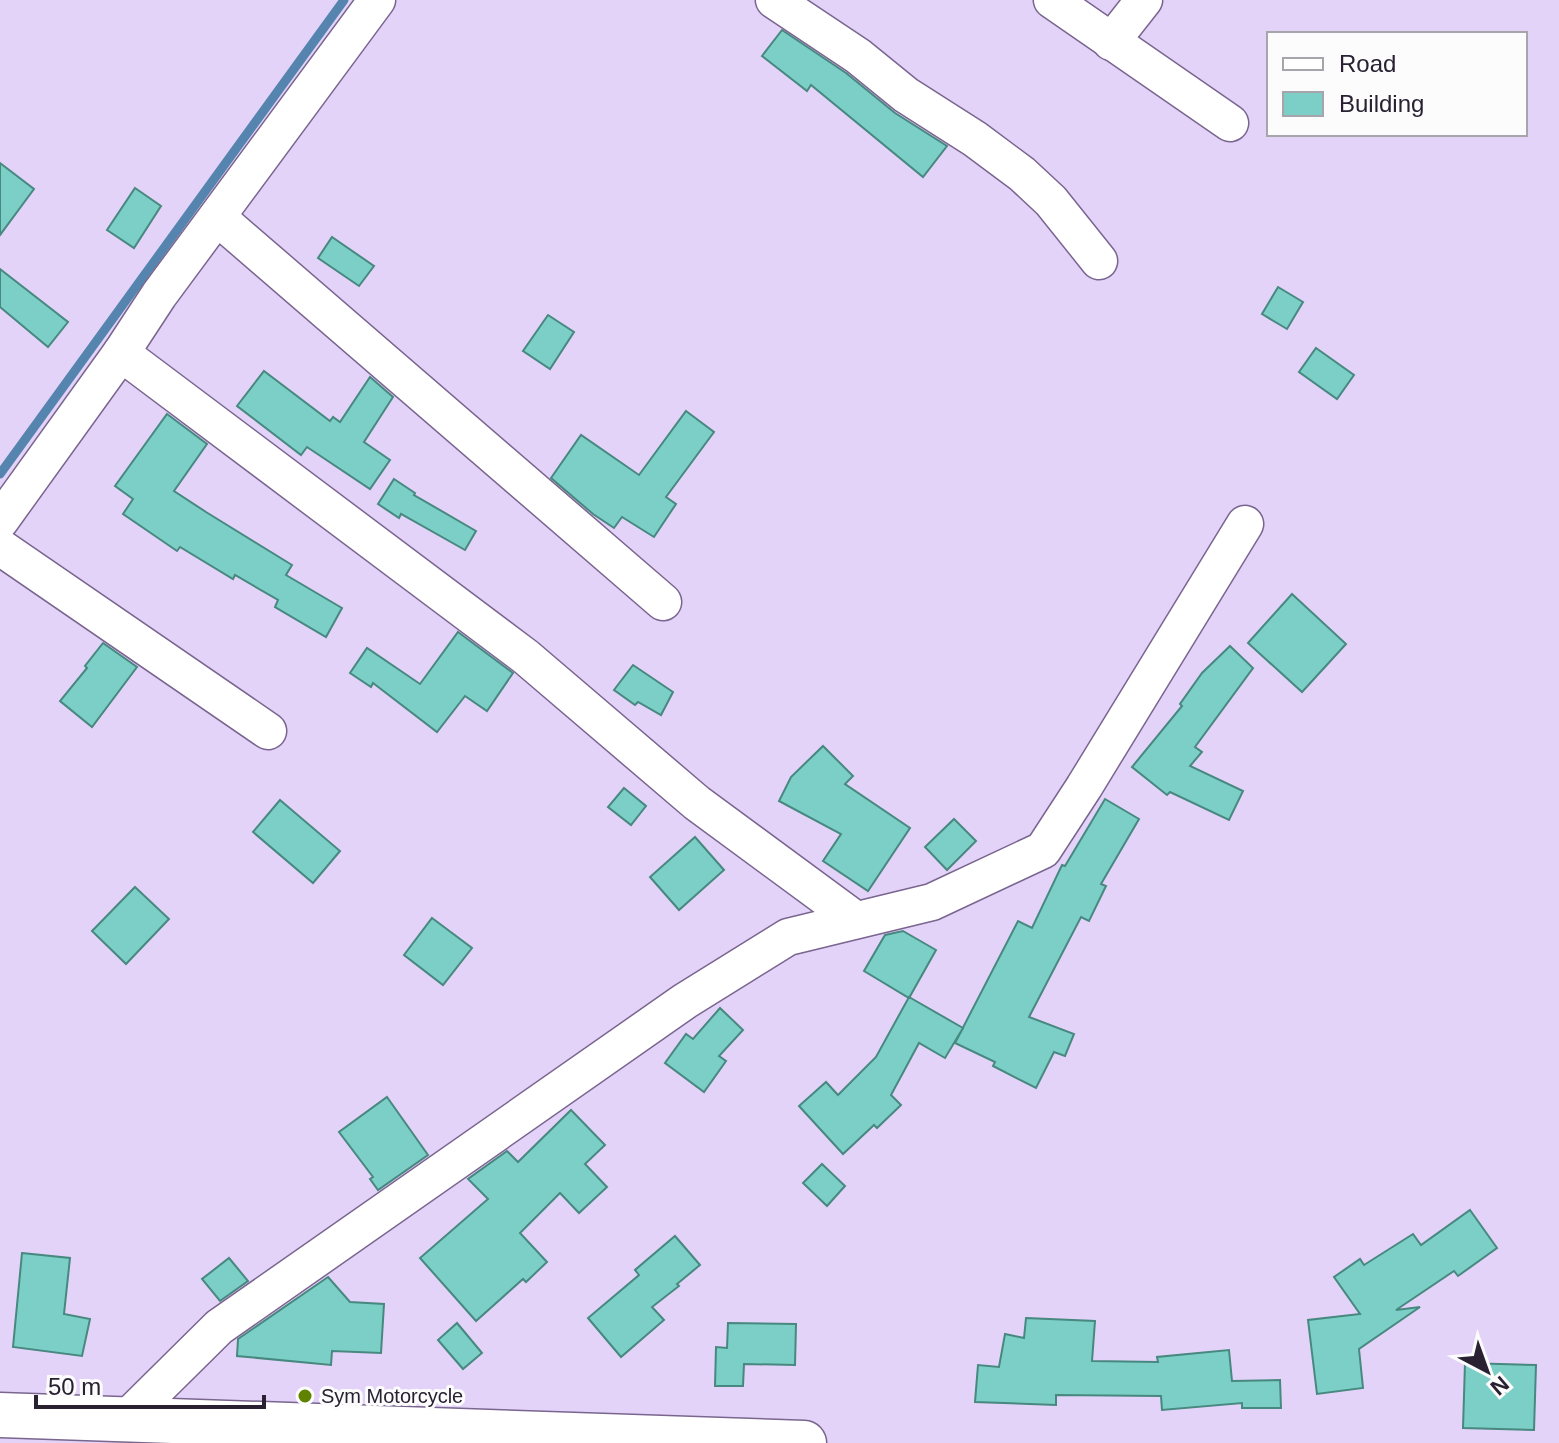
<svg xmlns="http://www.w3.org/2000/svg" width="1559" height="1443" viewBox="0 0 1559 1443" font-family="Arial,sans-serif">
	<style>
		.lines { fill: none; stroke-linecap: round; stroke-linejoin: round }
		.stream { stroke: #5585af; stroke-width: 9 }
		.building { fill: #7ccfc6; stroke: #478880; stroke-width: 2 }
		.minor-casing { stroke: #79658f; stroke-width: 39 }
		.major-casing { stroke: #79658f; stroke-width: 47 }
		.minor { stroke: #fff; stroke-width: 36 }
		.major { stroke: #fff; stroke-width: 44 }
		.poi-dot { fill: #5f8300; stroke: #fcfcfc; stroke-width: 3 }
		.labels { text-anchor: middle; dominant-baseline: central; stroke-width: 6; stroke-linejoin: round; paint-order: stroke }
		.poi-label { font-size: 20px; fill: #292132; stroke: #fcfcfc; text-anchor: start }
	</style>
	<rect width="100%" height="100%" fill="#e4d3f8"/>
	<g class="lines">
		<path class="stream" d="M 0,474 L 344,0"/>
	</g>
	<g class="building">
		<path d="M 782,30 L 846,73 L 895,113 L 947,146 L 923,177 L 811,85 L 807,91 L 762,56 Z"/>
		<path d="M 0,163 L 34,189 L 0,235 Z"/>
		<path d="M 135,188 L 161,206 L 134,248 L 107,230 Z"/>
		<path d="M 332,237 L 374,266 L 359,286 L 318,258 Z"/>
		<path d="M 0,269 L 68,322 L 48,347 L 0,307 Z"/>
		<path d="M 1278,287 L 1303,302 L 1287,329 L 1262,314 Z"/>
		<path d="M 548,315 L 574,332 L 550,369 L 523,351 Z"/>
		<path d="M 1316,348 L 1354,375 L 1337,399 L 1299,372 Z"/>
		<path d="M 264,371 L 330,421 L 333,417 L 340,422 L 370,377 L 393,397 L 364,442 L 390,460 L 370,489 L 307,447 L 301,455 L 237,406 Z"/>
		<path d="M 686,411 L 714,432 L 666,497 L 676,504 L 654,537 L 622,517 L 614,528 L 593,514 L 551,478 L 581,435 L 639,475 Z"/>
		<path d="M 167,414 L 207,444 L 174,491 L 206,512 L 292,565 L 286,575 L 342,608 L 326,637 L 275,607 L 278,600 L 235,575 L 233,579 L 180,547 L 177,551 L 123,514 L 133,499 L 115,486 Z"/>
		<path d="M 394,479 L 415,493 L 414,495 L 476,531 L 465,550 L 401,514 L 399,518 L 378,504 Z"/>
		<path d="M 1292,594 L 1346,644 L 1302,692 L 1248,643 Z"/>
		<path d="M 458,632 L 513,673 L 487,711 L 465,696 L 437,732 L 373,683 L 371,687 L 350,673 L 367,648 L 420,684 Z"/>
		<path d="M 103,643 L 137,667 L 92,727 L 60,701 L 87,668 L 85,666 Z"/>
		<path d="M 1230,646 L 1253,668 L 1195,747 L 1202,752 L 1190,766 L 1243,791 L 1229,820 L 1170,792 L 1167,795 L 1132,767 L 1182,706 L 1180,704 L 1202,673 Z"/>
		<path d="M 633,665 L 673,692 L 661,715 L 638,702 L 635,705 L 614,690 Z"/>
		<path d="M 823,746 L 853,776 L 845,784 L 910,828 L 868,891 L 823,861 L 841,834 L 779,801 L 791,777 Z"/>
		<path d="M 624,788 L 646,806 L 631,825 L 608,807 Z"/>
		<path d="M 1105,799 L 1139,819 L 1101,884 L 1106,886 L 1089,921 L 1081,917 L 1029,1017 L 1074,1034 L 1065,1056 L 1054,1052 L 1036,1088 L 993,1066 L 995,1062 L 955,1043 L 1018,921 L 1032,928 L 1062,865 L 1065,866 Z"/>
		<path d="M 280,800 L 340,851 L 313,883 L 253,832 Z"/>
		<path d="M 954,819 L 976,841 L 947,870 L 925,847 Z"/>
		<path d="M 695,837 L 724,870 L 679,910 L 650,877 Z"/>
		<path d="M 135,887 L 169,919 L 126,964 L 92,931 Z"/>
		<path d="M 432,918 L 472,948 L 443,985 L 404,955 Z"/>
		<path d="M 903,931 L 936,950 L 909,998 L 864,971 L 885,935 Z"/>
		<path d="M 909,997 L 963,1028 L 945,1058 L 919,1043 L 891,1095 L 901,1105 L 877,1128 L 874,1125 L 843,1154 L 799,1106 L 826,1082 L 838,1095 L 876,1057 Z"/>
		<path d="M 720,1008 L 743,1030 L 719,1056 L 726,1061 L 704,1092 L 665,1063 L 686,1034 L 693,1039 Z"/>
		<path d="M 387,1097 L 428,1155 L 378,1190 L 370,1179 L 373,1177 L 339,1132 Z"/>
		<path d="M 571,1110 L 605,1145 L 585,1164 L 607,1187 L 579,1213 L 560,1193 L 520,1233 L 547,1262 L 526,1282 L 523,1279 L 476,1321 L 420,1258 L 488,1199 L 468,1179 L 507,1151 L 518,1162 Z"/>
		<path d="M 822,1164 L 845,1186 L 827,1206 L 803,1183 Z"/>
		<path d="M 1470,1210 L 1497,1248 L 1458,1276 L 1454,1271 L 1396,1310 L 1420,1307 L 1359,1349 L 1363,1388 L 1317,1394 L 1308,1320 L 1360,1314 L 1334,1277 L 1360,1259 L 1364,1265 L 1413,1234 L 1421,1245 Z"/>
		<path d="M 675,1236 L 700,1265 L 677,1284 L 679,1286 L 652,1307 L 664,1320 L 621,1357 L 588,1318 L 639,1275 L 635,1270 Z"/>
		<path d="M 22,1253 L 70,1258 L 64,1314 L 90,1319 L 82,1356 L 13,1347 Z"/>
		<path d="M 229,1258 L 248,1281 L 220,1301 L 202,1279 Z"/>
		<path d="M 328,1277 L 350,1302 L 384,1304 L 381,1353 L 332,1351 L 331,1365 L 237,1356 L 238,1339 Z"/>
		<path d="M 1026,1318 L 1095,1321 L 1092,1361 L 1158,1362 L 1157,1357 L 1229,1350 L 1232,1381 L 1280,1380 L 1281,1408 L 1242,1408 L 1242,1403 L 1162,1410 L 1161,1396 L 1056,1395 L 1056,1405 L 975,1402 L 978,1365 L 999,1367 L 1005,1334 L 1024,1338 Z"/>
		<path d="M 457,1323 L 482,1353 L 463,1369 L 438,1340 Z"/>
		<path d="M 728,1323 L 796,1324 L 795,1365 L 744,1364 L 743,1386 L 715,1386 L 716,1347 L 727,1348 Z"/>
		<path d="M 1465,1363 L 1536,1365 L 1534,1430 L 1463,1428 Z"/>
	</g>
	<g class="lines">
		<defs>
			<g id="minor">
				<path d="M 774,0 L 858,56 L 906,95 L 975,139 L 1022,174 L 1051,201 L 1099,261"/>
				<path d="M 1052,0 L 1230,123"/>
				<path d="M 1111,42 L 1144,0"/>
				<path d="M 217,217 L 663,602"/>
				<path d="M 121,353 L 526,657 L 697,803 L 856,920"/>
				<path d="M 0,521 L 121,353 L 159,295 L 377,0"/>
				<path d="M 0,547 L 268,731"/>
				<path d="M 125,1420 L 219,1327 L 685,1001 L 788,937 L 932,902 L 1043,850 L 1084,787 L 1245,524"/>
			</g>
			<path id="major" d="M 0,1415 L 804,1443"/>
		</defs>
		<use href="#minor" class="minor-casing"/>
		<use href="#major" class="major-casing"/>
		<use href="#minor" class="minor"/>
		<use href="#major" class="major"/>
	</g>
	<circle class="poi-dot" cx="305" cy="1396" r="8"/>
	<g class="labels">
		<g class="poi-label">
			<text x="321" y="1396">Sym Motorcycle</text>
		</g>
	</g>
	<rect x="1267" y="32" width="260" height="104" fill="#fcfcfc" stroke="#a8a4ab" stroke-width="2"/>
	<rect x="1283" y="58" width="40" height="12" fill="#ffffff" stroke="#a8a4ab" stroke-width="2"/>
	<text x="1339" y="72" font-size="24" fill="#292132">Road</text>
	<rect x="1283" y="92" width="40" height="24" fill="#7ccfc6" stroke="#a8a4ab" stroke-width="2"/>
	<text x="1339" y="112" font-size="24" fill="#292132">Building</text>
	<g transform="translate(1487 1371) rotate(139)" stroke="#fcfcfc" stroke-width="6" paint-order="stroke">
	<path d="M0-6L14 30L0 20L-14 30Z" fill="#292132"/>
	<text y="-12" font-size="22" font-weight="bold" text-anchor="middle" fill="#292132">N</text>
	</g>
	<path d="M36 1395v12h228v-12" fill="none" stroke="#292132" stroke-width="4"/>
	<text x="48" y="1395" font-size="24" fill="#292132" stroke="#fcfcfc" stroke-width="6" paint-order="stroke">50 m</text>
</svg>
